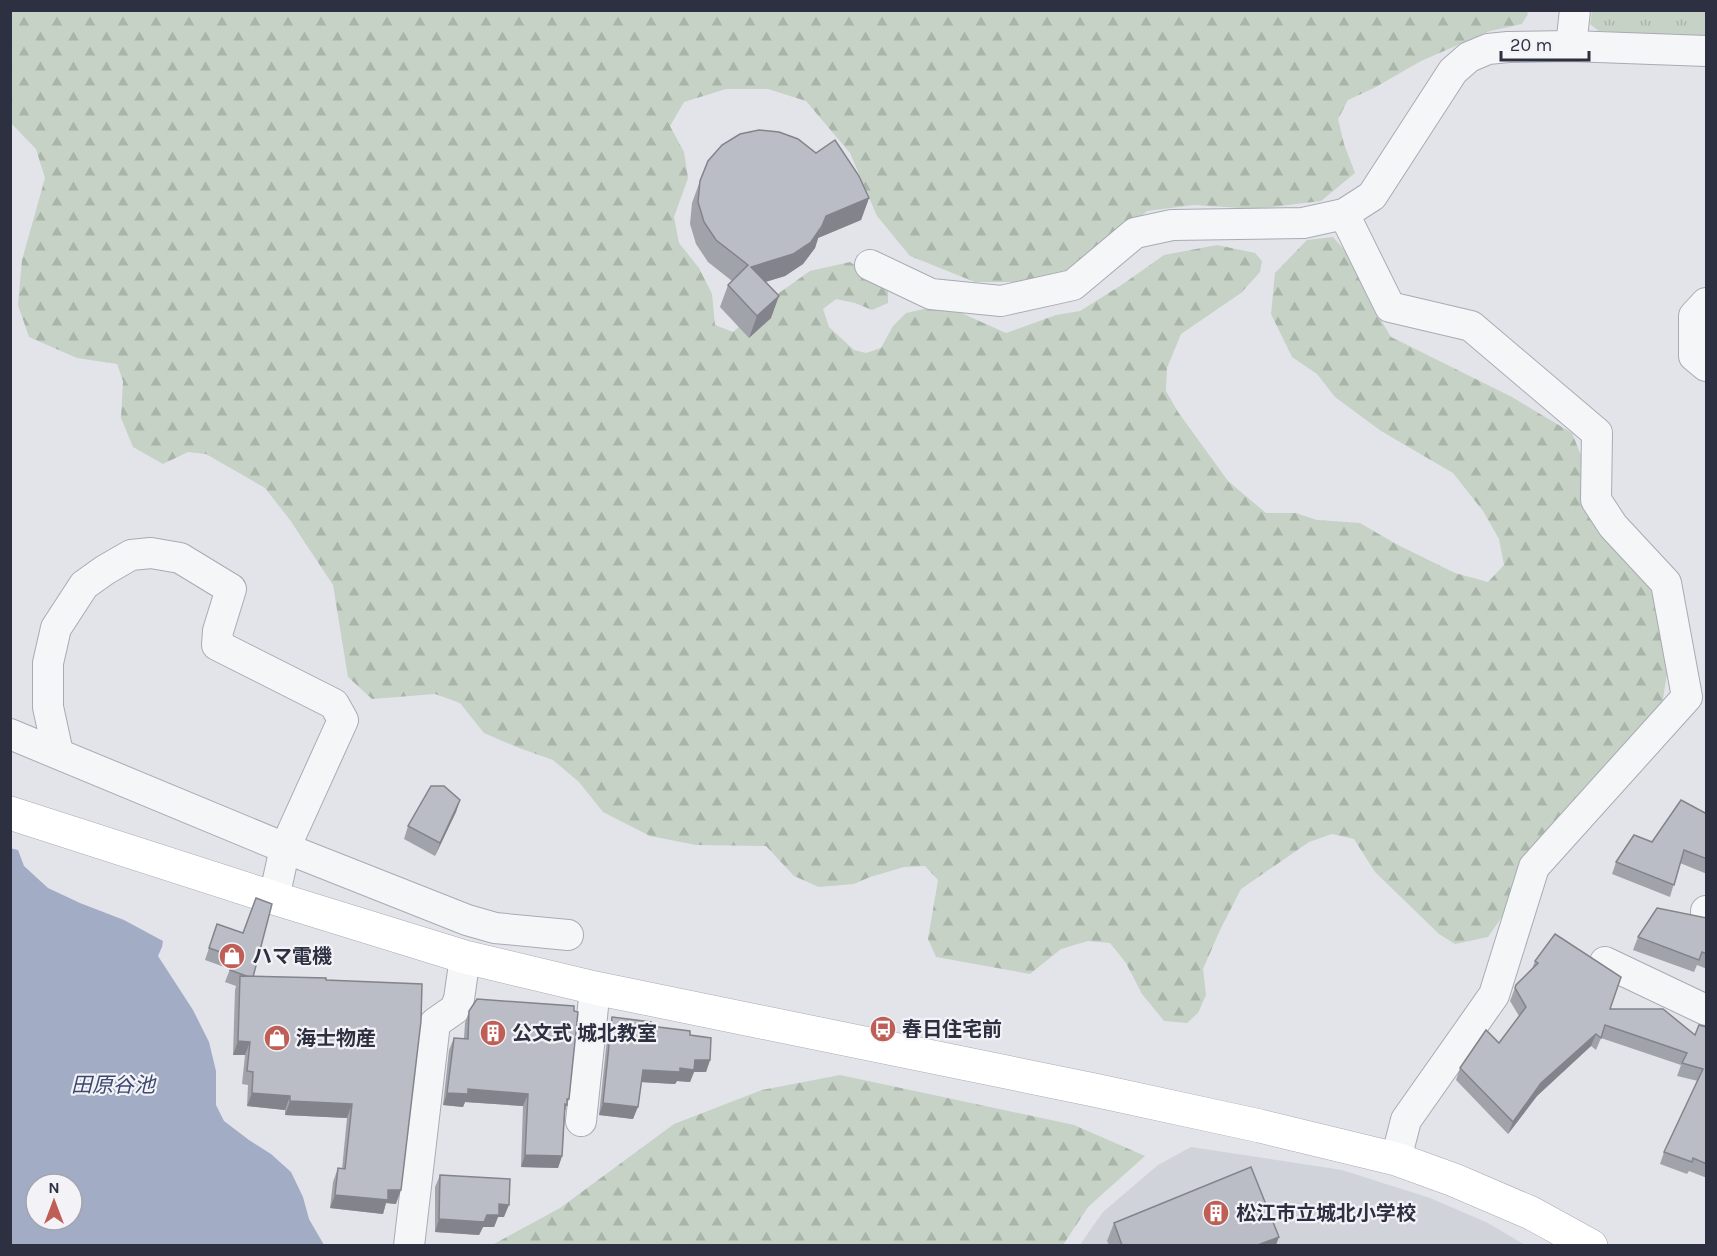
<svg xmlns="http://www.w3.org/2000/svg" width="1717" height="1256" viewBox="0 0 1717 1256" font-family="Karla,'Noto Sans JP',sans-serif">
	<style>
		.built { fill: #d1d3db }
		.grass { fill: url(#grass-tufts) }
		.forest { fill: url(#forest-firs) }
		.water { fill: #a2acc5; fill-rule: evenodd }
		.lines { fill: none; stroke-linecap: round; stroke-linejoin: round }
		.street-casing { stroke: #a9aab4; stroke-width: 32 }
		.secondary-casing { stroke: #a9aab4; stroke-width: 34 }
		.street { stroke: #f5f6f8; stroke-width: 30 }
		.secondary { stroke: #fff; stroke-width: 33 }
		.wall { fill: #a1a3aa }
		.shaded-wall { fill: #83848b }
		.building { fill: #bbbdc6; stroke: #83848b; stroke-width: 1.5 }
		.labels { text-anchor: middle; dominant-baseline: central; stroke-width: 4.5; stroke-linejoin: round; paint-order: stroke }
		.poi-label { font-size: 20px; font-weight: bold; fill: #2d3040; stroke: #f3f3f7; text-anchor: start }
		.water-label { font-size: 21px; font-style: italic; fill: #3b486f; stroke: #f3f3f7 }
	</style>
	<defs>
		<pattern id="grass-tufts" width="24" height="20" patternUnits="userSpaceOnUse" patternTransform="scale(1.5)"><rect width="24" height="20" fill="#c6d2c5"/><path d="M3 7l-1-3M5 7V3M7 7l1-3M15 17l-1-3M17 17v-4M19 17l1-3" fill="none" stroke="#aab5aa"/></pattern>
		<pattern id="forest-firs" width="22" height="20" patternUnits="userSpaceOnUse" patternTransform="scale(1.5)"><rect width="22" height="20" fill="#c6d2c5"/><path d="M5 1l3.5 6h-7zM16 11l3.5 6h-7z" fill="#aab5aa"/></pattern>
	</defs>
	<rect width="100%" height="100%" fill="#e3e4ea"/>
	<path class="built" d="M 1191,1147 L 1342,1170 L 1430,1198 L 1488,1223 L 1525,1245 L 1079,1246 L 1103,1212 L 1158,1165 Z"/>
	<path class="grass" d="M 1592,11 L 1706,11 L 1706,38 L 1599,31 L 1590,24 Z"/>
	<g class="forest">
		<path d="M 10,11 L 1527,11 L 1528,14 L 1522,24 L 1490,31 L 1421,61 L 1374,88 L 1348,100 L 1338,119 L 1344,144 L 1355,173 L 1321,201 L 1255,209 L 1194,205 L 1147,211 L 1100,253 L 1052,282 L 975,282 L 910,256 L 877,216 L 850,153 L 806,101 L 768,89 L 726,89 L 684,102 L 670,126 L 684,152 L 688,178 L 674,217 L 679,243 L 699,268 L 712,294 L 715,325 L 733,332 L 769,300 L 810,271 L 850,262 L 888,287 L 888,303 L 872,310 L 855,303 L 836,299 L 823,309 L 829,327 L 854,350 L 866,353 L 881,348 L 893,326 L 906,313 L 924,309 L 959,312 L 1006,333 L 1056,315 L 1080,311 L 1123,284 L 1164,255 L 1217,245 L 1255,253 L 1262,261 L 1260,272 L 1241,293 L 1181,334 L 1167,368 L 1166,391 L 1178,412 L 1228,481 L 1266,513 L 1296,513 L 1317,520 L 1360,523 L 1396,544 L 1455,573 L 1488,582 L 1504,565 L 1499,539 L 1483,511 L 1453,473 L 1381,431 L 1335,397 L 1317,374 L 1292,357 L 1271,314 L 1275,273 L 1307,240 L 1333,237 L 1353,260 L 1375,310 L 1391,337 L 1512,397 L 1572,433 L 1587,470 L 1645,575 L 1659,612 L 1668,667 L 1662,705 L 1603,767 L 1524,856 L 1508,908 L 1488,937 L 1455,944 L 1439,934 L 1375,872 L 1354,839 L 1332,834 L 1309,842 L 1241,889 L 1220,930 L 1203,969 L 1206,995 L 1198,1013 L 1187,1023 L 1164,1021 L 1142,994 L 1126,963 L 1110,943 L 1088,941 L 1061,949 L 1030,974 L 936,957 L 928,939 L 938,880 L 925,866 L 904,867 L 870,877 L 854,884 L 819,887 L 794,876 L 766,846 L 696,845 L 650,836 L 603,812 L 579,782 L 553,760 L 519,748 L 484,733 L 460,703 L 435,694 L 372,699 L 348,677 L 333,585 L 290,520 L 265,488 L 206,454 L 188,452 L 163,464 L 133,447 L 121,418 L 123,381 L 117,364 L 77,358 L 29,337 L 18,305 L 22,260 L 45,178 L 36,149 L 11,123 Z"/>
		<path d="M 840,1075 L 1074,1125 L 1145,1156 L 1088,1207 L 1063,1245 L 492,1245 L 560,1208 L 674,1124 L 762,1090 Z"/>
	</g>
	<path class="water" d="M 10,848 L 18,850 L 24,866 L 48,888 L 80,903 L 124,920 L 163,941 L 162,947 L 158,956 L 193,1010 L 209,1042 L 216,1071 L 216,1105 L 224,1121 L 249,1140 L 271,1154 L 291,1172 L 303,1197 L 309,1219 L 324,1245 L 11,1245 ZM 36,1184 L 72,1184 L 72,1220 L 36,1220 Z"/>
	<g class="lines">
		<defs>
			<g id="street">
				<path d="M 1571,46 L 1575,10"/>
				<path d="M 1344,214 L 1390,307 L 1471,326 L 1597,433 L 1596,500 L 1613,526 L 1666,583 L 1687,697 L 1534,867 L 1494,995 L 1406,1120 L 1396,1159"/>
				<path d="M 870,265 L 931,294 L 1001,301 L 1073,285 L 1135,233 L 1172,225 L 1303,223 L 1344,214 L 1372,196 L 1453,71 L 1469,57 L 1488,49 L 1508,47 L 1571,46 L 1706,51"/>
				<path d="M 1706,303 L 1694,316 L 1694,356 L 1706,366"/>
				<path d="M 10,734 L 285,848 L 467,920 L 495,928 L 568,935"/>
				<path d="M 58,753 L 48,707 L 48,663 L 56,628 L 84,585 L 105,570 L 131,555 L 151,553 L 180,558 L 231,589 L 218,631 L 217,645 L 334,704 L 343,720 L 285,848 L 274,898"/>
				<path d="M 1706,911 L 1706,912"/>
				<path d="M 1605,962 L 1706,1010"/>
				<path d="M 581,1121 L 595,988"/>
				<path d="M 409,1246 L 435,1023 L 455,1009 L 459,999 L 465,957"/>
			</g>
			<path id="secondary" d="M 10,813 L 274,898 L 465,957 L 595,988 L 1094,1090 L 1260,1126 L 1396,1159 L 1454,1180 L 1531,1213 L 1591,1246"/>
		</defs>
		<use href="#street" class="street-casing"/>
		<use href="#secondary" class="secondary-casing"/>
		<use href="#street" class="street"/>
		<use href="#secondary" class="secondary"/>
	</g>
	<g class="wall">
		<path d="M 700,181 L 869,198 L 861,220 L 818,238 L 815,248 L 803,264 L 785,276 L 765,282 L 771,318 L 749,338 L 720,307 L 728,285 L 732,281 L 708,262 L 696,244 L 690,224 L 692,203 Z"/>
		<path d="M 460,800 L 456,812 L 435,856 L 404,839 L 408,826 Z"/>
		<path d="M 1707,814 L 1707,874 L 1680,863 L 1670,897 L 1612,874 L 1616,862 Z"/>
		<path d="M 1707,918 L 1707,969 L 1697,965 L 1694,972 L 1633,950 L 1638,937 Z"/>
		<path d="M 217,924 L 253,977 L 326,978 L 396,1204 L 386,1203 L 383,1214 L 330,1208 L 333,1182 L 338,1168 L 342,1169 L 347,1118 L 285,1115 L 285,1110 L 247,1106 L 248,1085 L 242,1084 L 245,1055 L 233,1055 L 235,990 L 236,986 L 225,982 L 230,969 L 205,960 Z"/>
		<path d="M 1535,961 L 1610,1009 L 1695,1035 L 1707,1027 L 1707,1178 L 1689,1171 L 1687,1174 L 1660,1164 L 1664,1152 L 1698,1081 L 1677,1076 L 1681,1065 L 1601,1038 L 1596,1050 L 1591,1046 L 1537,1096 L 1508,1134 L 1456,1080 L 1460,1068 L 1499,1043 L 1519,1016 L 1510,1001 L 1516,985 L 1532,969 Z"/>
		<path d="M 469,1011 L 569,1099 L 565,1111 L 562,1156 L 558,1168 L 521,1167 L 523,1106 L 465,1102 L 463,1107 L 443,1105 L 449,1050 L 454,1038 L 464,1038 L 465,1023 Z"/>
		<path d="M 612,1017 L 690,1035 L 710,1060 L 706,1072 L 694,1072 L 690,1082 L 677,1081 L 675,1084 L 642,1082 L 633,1119 L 599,1115 L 608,1029 Z"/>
		<path d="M 440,1175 L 504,1217 L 498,1217 L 494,1227 L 483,1227 L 479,1235 L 435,1232 L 435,1187 Z"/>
		<path d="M 1114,1223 L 1276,1245 L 1109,1245 L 1107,1241 Z"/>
	</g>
	<g class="shaded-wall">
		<path d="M 869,198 L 861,220 L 818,238 L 826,216 Z"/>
		<path d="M 822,226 L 815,248 L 803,264 L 785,276 L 743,289 L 751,267 Z"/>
		<path d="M 779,296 L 771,318 L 749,338 L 757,316 Z"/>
		<path d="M 460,800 L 456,812 L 435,856 L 440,843 Z"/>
		<path d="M 1596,1034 L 1591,1046 L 1537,1096 L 1508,1134 L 1513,1122 L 1541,1083 Z"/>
		<path d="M 238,1041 L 250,1042 L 245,1055 L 233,1055 Z"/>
		<path d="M 695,1060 L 710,1060 L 706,1072 L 694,1072 L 690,1082 L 677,1081 L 675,1084 L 639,1082 L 643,1070 L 680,1068 Z"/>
		<path d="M 468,1089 L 528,1094 L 523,1106 L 465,1102 L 463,1107 L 443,1105 L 447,1093 Z"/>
		<path d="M 252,1093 L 290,1096 L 285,1110 L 247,1106 Z"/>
		<path d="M 290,1101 L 352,1104 L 347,1118 L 285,1115 Z"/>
		<path d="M 603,1103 L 638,1107 L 633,1119 L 599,1115 Z"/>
		<path d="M 525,1155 L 562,1156 L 558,1168 L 521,1167 Z"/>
		<path d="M 388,1190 L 401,1190 L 396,1204 L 386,1203 L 383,1214 L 330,1208 L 335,1195 Z"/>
		<path d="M 499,1204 L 509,1205 L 504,1217 L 498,1217 L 494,1227 L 483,1227 L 479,1235 L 435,1232 L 439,1219 L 487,1215 Z"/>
		<path d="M 1279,1237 L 1276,1245 L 1258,1245 Z"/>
	</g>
	<g class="building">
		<path d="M 759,130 L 779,132 L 798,139 L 816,153 L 835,140 L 859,176 L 869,198 L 826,216 L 822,226 L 811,242 L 793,254 L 751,267 L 779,296 L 757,316 L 728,285 L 748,265 L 716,240 L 704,222 L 698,202 L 700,181 L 708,161 L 722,145 L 740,134 Z"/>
		<path d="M 431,786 L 444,786 L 460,800 L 440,843 L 408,826 Z"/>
		<path d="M 1681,800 L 1707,814 L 1707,859 L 1684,850 L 1674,885 L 1616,862 L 1634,835 L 1652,842 Z"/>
		<path d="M 256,898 L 272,904 L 253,977 L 249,977 L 230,970 L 235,957 L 209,948 L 217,924 L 243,933 Z"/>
		<path d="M 1657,908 L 1707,918 L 1707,954 L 1702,952 L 1699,960 L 1638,937 Z"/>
		<path d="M 1555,934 L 1621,977 L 1610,1009 L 1663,1009 L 1695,1035 L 1699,1025 L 1707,1027 L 1707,1164 L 1693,1158 L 1692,1162 L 1664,1152 L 1703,1069 L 1682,1063 L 1687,1053 L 1605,1025 L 1601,1038 L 1596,1034 L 1541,1083 L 1513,1122 L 1460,1068 L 1486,1030 L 1499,1043 L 1526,1007 L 1515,988 L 1516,985 L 1538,963 L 1535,961 Z"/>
		<path d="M 240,976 L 326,978 L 326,980 L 422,984 L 421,1021 L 401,1190 L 388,1190 L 388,1200 L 335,1195 L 338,1168 L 345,1169 L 352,1104 L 290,1101 L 290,1096 L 252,1093 L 253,1072 L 247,1071 L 250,1042 L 238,1041 Z"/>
		<path d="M 477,999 L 574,1006 L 574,1011 L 578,1012 L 569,1099 L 567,1099 L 567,1105 L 565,1104 L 562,1156 L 525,1155 L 528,1094 L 468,1089 L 468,1094 L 447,1093 L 454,1038 L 468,1039 L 469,1011 Z"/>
		<path d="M 612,1017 L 651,1022 L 650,1026 L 690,1031 L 690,1035 L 711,1038 L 710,1060 L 695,1060 L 694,1070 L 680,1068 L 680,1072 L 643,1070 L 638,1107 L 603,1103 Z"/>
		<path d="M 1251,1167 L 1279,1237 L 1258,1245 L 1122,1245 L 1114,1223 Z"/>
		<path d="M 440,1175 L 510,1179 L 509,1205 L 499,1204 L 499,1215 L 487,1215 L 484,1222 L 439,1219 Z"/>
	</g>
	<defs>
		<symbol id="shop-disc" viewBox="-11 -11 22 22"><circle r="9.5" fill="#bf5e57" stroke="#f3f3f7"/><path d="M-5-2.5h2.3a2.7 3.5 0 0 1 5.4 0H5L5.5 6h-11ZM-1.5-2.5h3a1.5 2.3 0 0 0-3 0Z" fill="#fff"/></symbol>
		<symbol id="bus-disc" viewBox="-11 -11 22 22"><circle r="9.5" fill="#bf5e57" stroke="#f3f3f7"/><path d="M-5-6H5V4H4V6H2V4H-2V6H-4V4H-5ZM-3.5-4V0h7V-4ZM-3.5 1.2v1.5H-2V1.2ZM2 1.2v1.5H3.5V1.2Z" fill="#fff"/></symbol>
		<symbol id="building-disc" viewBox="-11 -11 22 22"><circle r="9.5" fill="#bf5e57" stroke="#f3f3f7"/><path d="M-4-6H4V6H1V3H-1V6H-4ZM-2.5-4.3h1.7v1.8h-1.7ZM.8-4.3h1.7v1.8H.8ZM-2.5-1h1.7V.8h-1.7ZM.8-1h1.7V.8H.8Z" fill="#fff"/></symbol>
	</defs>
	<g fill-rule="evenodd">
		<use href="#shop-disc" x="217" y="941" width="30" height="30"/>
		<use href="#bus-disc" x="868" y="1014" width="30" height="30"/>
		<use href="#building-disc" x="478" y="1018" width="30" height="30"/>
		<use href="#shop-disc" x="262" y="1023" width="30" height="30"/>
		<use href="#building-disc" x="1201" y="1198" width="30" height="30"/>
	</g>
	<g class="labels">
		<g class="poi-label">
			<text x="252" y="956">ハマ電機</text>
			<text x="902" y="1029">春日住宅前</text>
			<text x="512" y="1033">公文式 城北教室</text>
			<text x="296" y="1038">海士物産</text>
			<text x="1236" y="1213">松江市立城北小学校</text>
		</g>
		<g class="water-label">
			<text x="113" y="1085">田原谷池</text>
		</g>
	</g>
	<rect width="1717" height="1256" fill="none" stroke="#2d3040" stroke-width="24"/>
	<g transform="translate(54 1202)"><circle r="28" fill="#f3f3f7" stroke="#a4a5ae" stroke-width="1.5"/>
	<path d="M0-4.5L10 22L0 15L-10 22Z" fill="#bf5e57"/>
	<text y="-9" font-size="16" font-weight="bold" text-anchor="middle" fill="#2d3040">N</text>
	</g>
	<path d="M1501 51v9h88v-9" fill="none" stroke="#2d3040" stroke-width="3"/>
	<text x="1510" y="51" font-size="18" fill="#2d3040" stroke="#f3f3f7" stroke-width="4.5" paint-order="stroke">20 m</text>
</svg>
